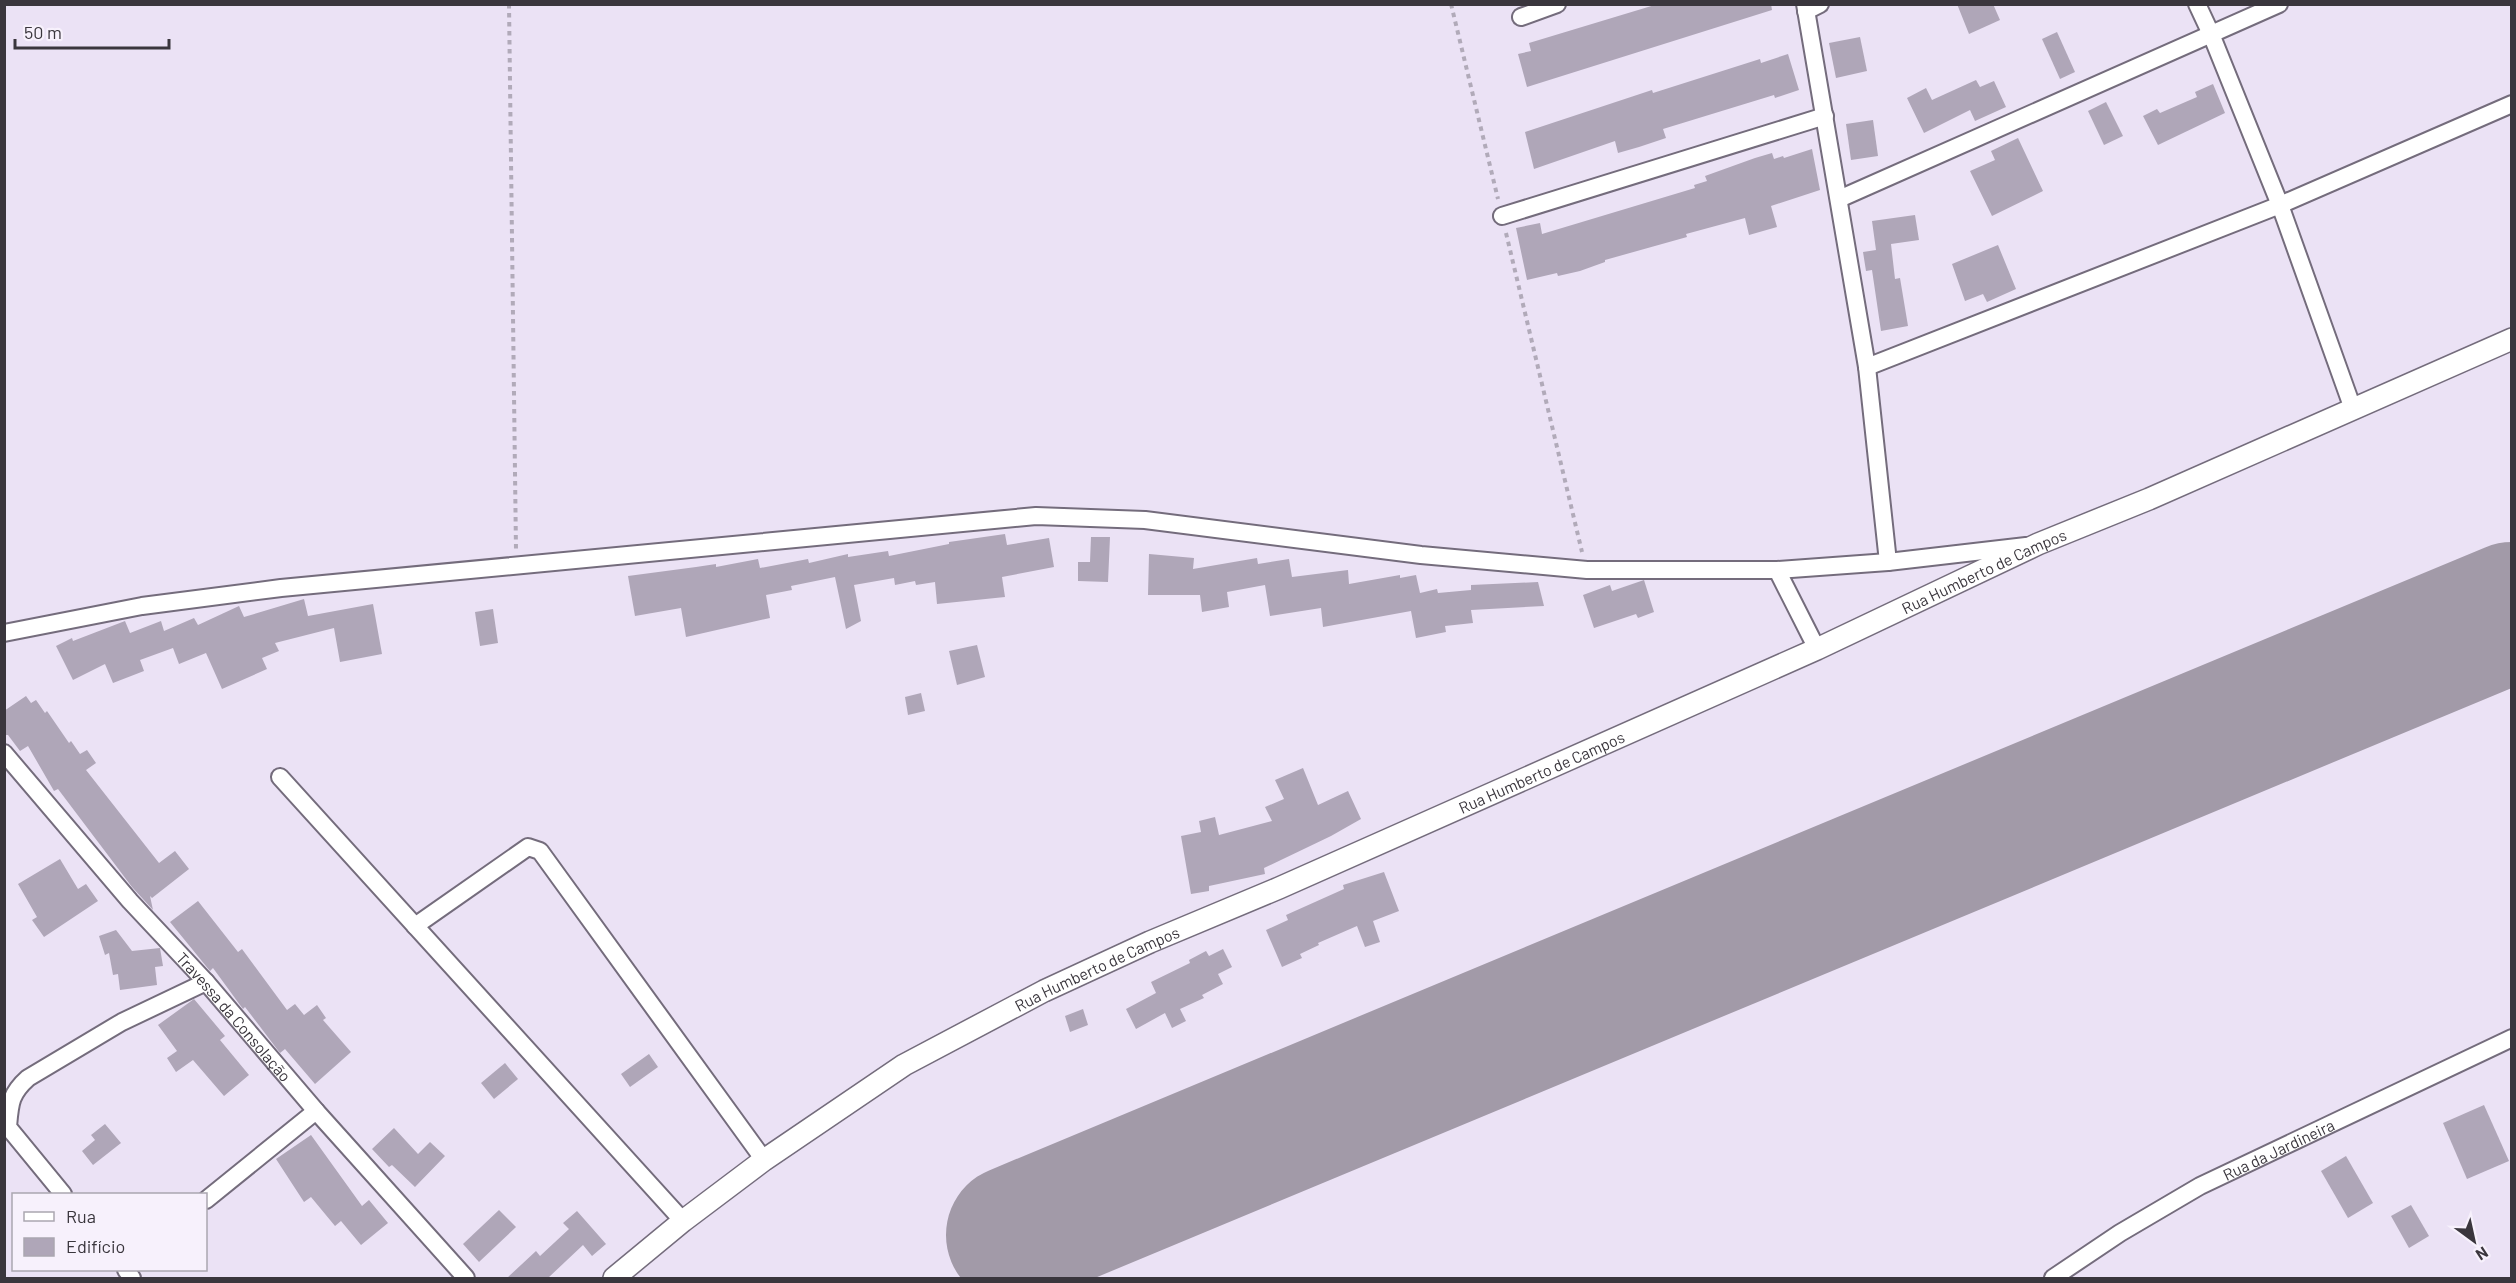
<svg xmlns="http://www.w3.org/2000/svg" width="2516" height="1283" viewBox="0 0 2516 1283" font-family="Barlow,sans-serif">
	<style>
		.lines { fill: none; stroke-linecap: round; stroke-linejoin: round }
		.runway { stroke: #a29aa8; stroke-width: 140 }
		.building { fill: #afa6b8 }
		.minor-casing { stroke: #746c7c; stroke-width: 20 }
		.tertiary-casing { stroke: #746c7c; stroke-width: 24 }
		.path { stroke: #b1aab9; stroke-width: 4; stroke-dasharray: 4.5 4.5; stroke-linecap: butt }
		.minor { stroke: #fff; stroke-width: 16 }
		.tertiary { stroke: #fff; stroke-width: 21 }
		.labels { text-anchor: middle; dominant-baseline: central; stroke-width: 5; stroke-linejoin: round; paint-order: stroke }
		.street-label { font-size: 16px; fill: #3a363d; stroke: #f7f1fc }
	</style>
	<rect width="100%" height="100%" fill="#ebe2f5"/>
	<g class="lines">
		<path class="runway" d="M 1016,1235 L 2512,612"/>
	</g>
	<g class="building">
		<path d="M 1658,4 L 1771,4 L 1772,10 L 1527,87 L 1518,54 L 1531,51 L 1529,43 Z"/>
		<path d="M 1957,4 L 1993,4 L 2000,20 L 1969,34 Z"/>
		<path d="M 2057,32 L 2075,72 L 2060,79 L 2042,39 Z"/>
		<path d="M 1860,37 L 1867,71 L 1836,78 L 1829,43 Z"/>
		<path d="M 1788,54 L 1799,90 L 1775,98 L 1774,95 L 1663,129 L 1666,138 L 1639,147 L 1618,153 L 1615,141 L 1534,169 L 1525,132 L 1652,90 L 1653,93 L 1760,59 L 1761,63 Z"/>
		<path d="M 1976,80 L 1980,87 L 1994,81 L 2006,107 L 1975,121 L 1970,110 L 1924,133 L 1907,98 L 1926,88 L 1932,100 Z"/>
		<path d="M 2213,84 L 2225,113 L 2158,145 L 2143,116 L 2157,109 L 2160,113 L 2197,97 L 2195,92 Z"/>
		<path d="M 2106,102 L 2123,136 L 2104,145 L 2088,111 Z"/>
		<path d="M 1873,120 L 1878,156 L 1851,160 L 1846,124 Z"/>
		<path d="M 2018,138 L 2043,191 L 1992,216 L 1970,171 L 1995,160 L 1991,151 Z"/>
		<path d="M 1812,149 L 1820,190 L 1771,206 L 1777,227 L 1749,235 L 1745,218 L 1686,234 L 1687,237 L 1605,260 L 1605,262 L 1580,271 L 1558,276 L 1557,273 L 1527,280 L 1516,228 L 1540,223 L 1542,234 L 1695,188 L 1694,185 L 1707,181 L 1705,176 L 1755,158 L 1772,153 L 1774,159 L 1783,156 L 1784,158 Z"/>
		<path d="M 1915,215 L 1919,240 L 1891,244 L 1895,279 L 1900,278 L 1908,326 L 1881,331 L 1872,270 L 1866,271 L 1863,252 L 1876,250 L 1872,221 Z"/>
		<path d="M 1998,245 L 2016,289 L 1987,302 L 1983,294 L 1965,301 L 1952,264 Z"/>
		<path d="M 1005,534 L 1007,545 L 1049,538 L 1054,567 L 1002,577 L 1005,597 L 937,604 L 935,582 L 916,585 L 915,581 L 895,585 L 894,578 L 854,585 L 861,621 L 846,629 L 835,577 L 791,586 L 792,590 L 766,595 L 770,618 L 686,637 L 681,608 L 635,616 L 628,576 L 696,567 L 716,564 L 716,567 L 758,559 L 760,568 L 808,559 L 809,563 L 848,554 L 848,557 L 888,551 L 889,556 L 949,544 L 949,542 Z"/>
		<path d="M 1091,537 L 1110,537 L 1108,582 L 1078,581 L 1078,562 L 1090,562 Z"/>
		<path d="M 1149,554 L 1194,558 L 1193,569 L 1257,558 L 1258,564 L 1289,559 L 1292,577 L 1348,570 L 1349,584 L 1400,575 L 1400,578 L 1416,575 L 1420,593 L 1437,589 L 1438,593 L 1471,590 L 1471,585 L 1538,582 L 1544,606 L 1471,610 L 1473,623 L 1445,626 L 1446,632 L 1416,638 L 1411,611 L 1323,627 L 1321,608 L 1270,616 L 1265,585 L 1227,592 L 1229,607 L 1202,612 L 1200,595 L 1148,595 Z"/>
		<path d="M 1644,580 L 1654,612 L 1638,618 L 1636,614 L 1594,628 L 1583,595 L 1610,585 L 1612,591 Z"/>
		<path d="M 304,599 L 308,616 L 373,604 L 382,654 L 340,662 L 334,628 L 275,643 L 279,651 L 262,658 L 267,669 L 222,689 L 206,653 L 179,664 L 173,648 L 140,660 L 144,671 L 113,683 L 105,664 L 73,680 L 56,646 L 72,638 L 73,641 L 125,621 L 130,633 L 161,621 L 164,631 L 194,618 L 198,625 L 239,606 L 244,617 Z"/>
		<path d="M 493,609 L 498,643 L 480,646 L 475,612 Z"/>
		<path d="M 977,645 L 985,677 L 957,685 L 949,651 Z"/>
		<path d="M 921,693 L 925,711 L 908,715 L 905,697 Z"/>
		<path d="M 26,696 L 31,703 L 36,700 L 45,713 L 47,711 L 69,743 L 71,741 L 80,754 L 87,750 L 96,763 L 86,770 L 159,863 L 175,851 L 189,869 L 152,898 L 150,896 L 153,910 L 132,887 L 58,789 L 54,791 L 28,746 L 20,751 L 8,735 L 4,735 L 4,711 Z"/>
		<path d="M 1303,768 L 1318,805 L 1348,791 L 1361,819 L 1331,836 L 1264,868 L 1265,874 L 1209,886 L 1209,891 L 1191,894 L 1181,836 L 1201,832 L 1199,821 L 1215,817 L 1219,835 L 1272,821 L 1265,807 L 1284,799 L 1275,780 Z"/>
		<path d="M 60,859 L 78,889 L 86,884 L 98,901 L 44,937 L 32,920 L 37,917 L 18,884 Z"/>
		<path d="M 1384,872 L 1399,911 L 1373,921 L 1380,942 L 1365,947 L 1357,926 L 1318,943 L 1319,945 L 1300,954 L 1302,958 L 1282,967 L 1266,930 L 1288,920 L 1286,915 L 1344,889 L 1343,885 Z"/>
		<path d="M 198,901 L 238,952 L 242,949 L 287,1010 L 295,1004 L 304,1015 L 317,1005 L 326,1018 L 323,1020 L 351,1052 L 315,1084 L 285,1049 L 280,1053 L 245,1007 L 243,1009 L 240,1005 L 213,968 L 210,971 L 170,922 Z"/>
		<path d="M 116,930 L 132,951 L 160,948 L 163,966 L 155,967 L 157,985 L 120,990 L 118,974 L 113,975 L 109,953 L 105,955 L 99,936 Z"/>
		<path d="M 1223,949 L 1232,967 L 1218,974 L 1223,984 L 1202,995 L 1204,998 L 1180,1009 L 1186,1021 L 1172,1028 L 1165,1013 L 1136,1029 L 1126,1009 L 1156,993 L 1151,982 L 1190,963 L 1189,960 L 1206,951 L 1209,956 Z"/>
		<path d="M 194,999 L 225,1036 L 220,1040 L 249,1075 L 224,1096 L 193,1060 L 176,1072 L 167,1058 L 177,1051 L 158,1025 Z"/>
		<path d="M 1083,1009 L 1088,1025 L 1070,1032 L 1065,1016 Z"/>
		<path d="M 649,1054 L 658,1067 L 630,1087 L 621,1074 Z"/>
		<path d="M 505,1063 L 518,1079 L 494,1099 L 481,1083 Z"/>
		<path d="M 2484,1105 L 2509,1161 L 2467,1179 L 2443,1123 Z"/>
		<path d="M 105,1124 L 121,1143 L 93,1165 L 82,1151 L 95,1140 L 91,1135 Z"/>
		<path d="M 394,1128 L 418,1154 L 430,1142 L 445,1156 L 415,1187 L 392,1165 L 389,1167 L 372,1149 Z"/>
		<path d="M 311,1135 L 362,1206 L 369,1200 L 388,1223 L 361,1245 L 341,1221 L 335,1226 L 311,1197 L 304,1202 L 276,1159 Z"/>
		<path d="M 2346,1156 L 2373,1203 L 2348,1218 L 2321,1171 Z"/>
		<path d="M 2411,1205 L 2429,1236 L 2409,1248 L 2391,1216 Z"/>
		<path d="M 499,1210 L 516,1227 L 479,1262 L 463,1244 Z"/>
		<path d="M 577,1211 L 606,1244 L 592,1256 L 583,1245 L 548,1278 L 507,1278 L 536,1251 L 540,1256 L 569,1229 L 563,1223 Z"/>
	</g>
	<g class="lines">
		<defs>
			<g id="minor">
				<path d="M 1805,4 L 1867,367 L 1888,562"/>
				<path d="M 2197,4 L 2211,34 L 2280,205 L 2353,409"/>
				<path d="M 1806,11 L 1820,4"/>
				<path d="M 1521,17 L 1557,4"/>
				<path d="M 1839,199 L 2279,4"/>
				<path d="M 1502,216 L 1825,116"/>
				<path d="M 1867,367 L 2280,205 L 2512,104"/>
				<path d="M 1777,570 L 1817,649"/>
				<path d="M 4,633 L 142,606 L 281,588 L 1036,516 L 1145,520 L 1421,555 L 1587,570 L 1777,570 L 1888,562 L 2026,546"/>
				<path id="s1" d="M 4,753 L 130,901 L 206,982 L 316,1111 L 466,1278"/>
				<path d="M 280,777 L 683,1221"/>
				<path d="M 415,926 L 528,847 L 540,851 L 764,1160"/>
				<path d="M 63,1194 L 8,1127 C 10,1104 10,1094 28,1078 L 122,1022 L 206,982"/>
				<path d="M 206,1200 L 316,1111"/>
				<path d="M 126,1270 L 132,1278"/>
				<path id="s2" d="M 2053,1278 L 2120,1233 L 2200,1186 L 2512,1038"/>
			</g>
			<g id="tertiary">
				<path id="s3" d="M 614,1278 L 683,1221 L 764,1160 L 904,1065 L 1044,991 L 1150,942 L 1279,888 L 1817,649 L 2038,544 L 2149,499 L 2512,339"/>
			</g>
		</defs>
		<use href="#minor" class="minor-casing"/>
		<use href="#tertiary" class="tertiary-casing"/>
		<g class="path">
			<path d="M 509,4 L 516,550"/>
			<path d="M 1451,4 L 1498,199"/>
			<path d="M 1506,233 L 1582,552"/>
		</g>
		<use href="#minor" class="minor"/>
		<use href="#tertiary" class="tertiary"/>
	</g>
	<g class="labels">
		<g class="street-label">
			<text stroke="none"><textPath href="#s3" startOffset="1548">Rua Humberto de Campos</textPath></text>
			<text stroke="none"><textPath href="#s3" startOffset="1062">Rua Humberto de Campos</textPath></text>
			<text stroke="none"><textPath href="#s3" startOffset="576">Rua Humberto de Campos</textPath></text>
			<text stroke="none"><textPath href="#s1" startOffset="350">Travessa da Consolação</textPath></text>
			<text stroke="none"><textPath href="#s2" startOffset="260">Rua da Jardineira</textPath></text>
		</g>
	</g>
	<rect width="2516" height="1283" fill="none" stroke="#3a363d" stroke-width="12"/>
	<rect x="12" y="1193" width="195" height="78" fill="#f7f1fc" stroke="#aba6b0" stroke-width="1.5"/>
	<rect x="24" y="1212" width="30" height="9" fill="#ffffff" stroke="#aba6b0" stroke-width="1.5"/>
	<text x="66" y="1223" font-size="18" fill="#3a363d">Rua</text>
	<rect x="24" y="1238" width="30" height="18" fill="#afa6b8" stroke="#aba6b0" stroke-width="1.5"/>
	<text x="66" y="1253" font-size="18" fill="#3a363d">Edifício</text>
	<g transform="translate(2474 1241) rotate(147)" stroke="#f7f1fc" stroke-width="4.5" paint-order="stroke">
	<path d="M0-4.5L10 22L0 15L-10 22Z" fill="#3a363d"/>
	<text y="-9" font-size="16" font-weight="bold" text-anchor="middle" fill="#3a363d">N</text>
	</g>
	<path d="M15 39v9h154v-9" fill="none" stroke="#3a363d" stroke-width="3"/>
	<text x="24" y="39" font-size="18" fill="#3a363d" stroke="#f7f1fc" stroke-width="4.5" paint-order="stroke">50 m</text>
</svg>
